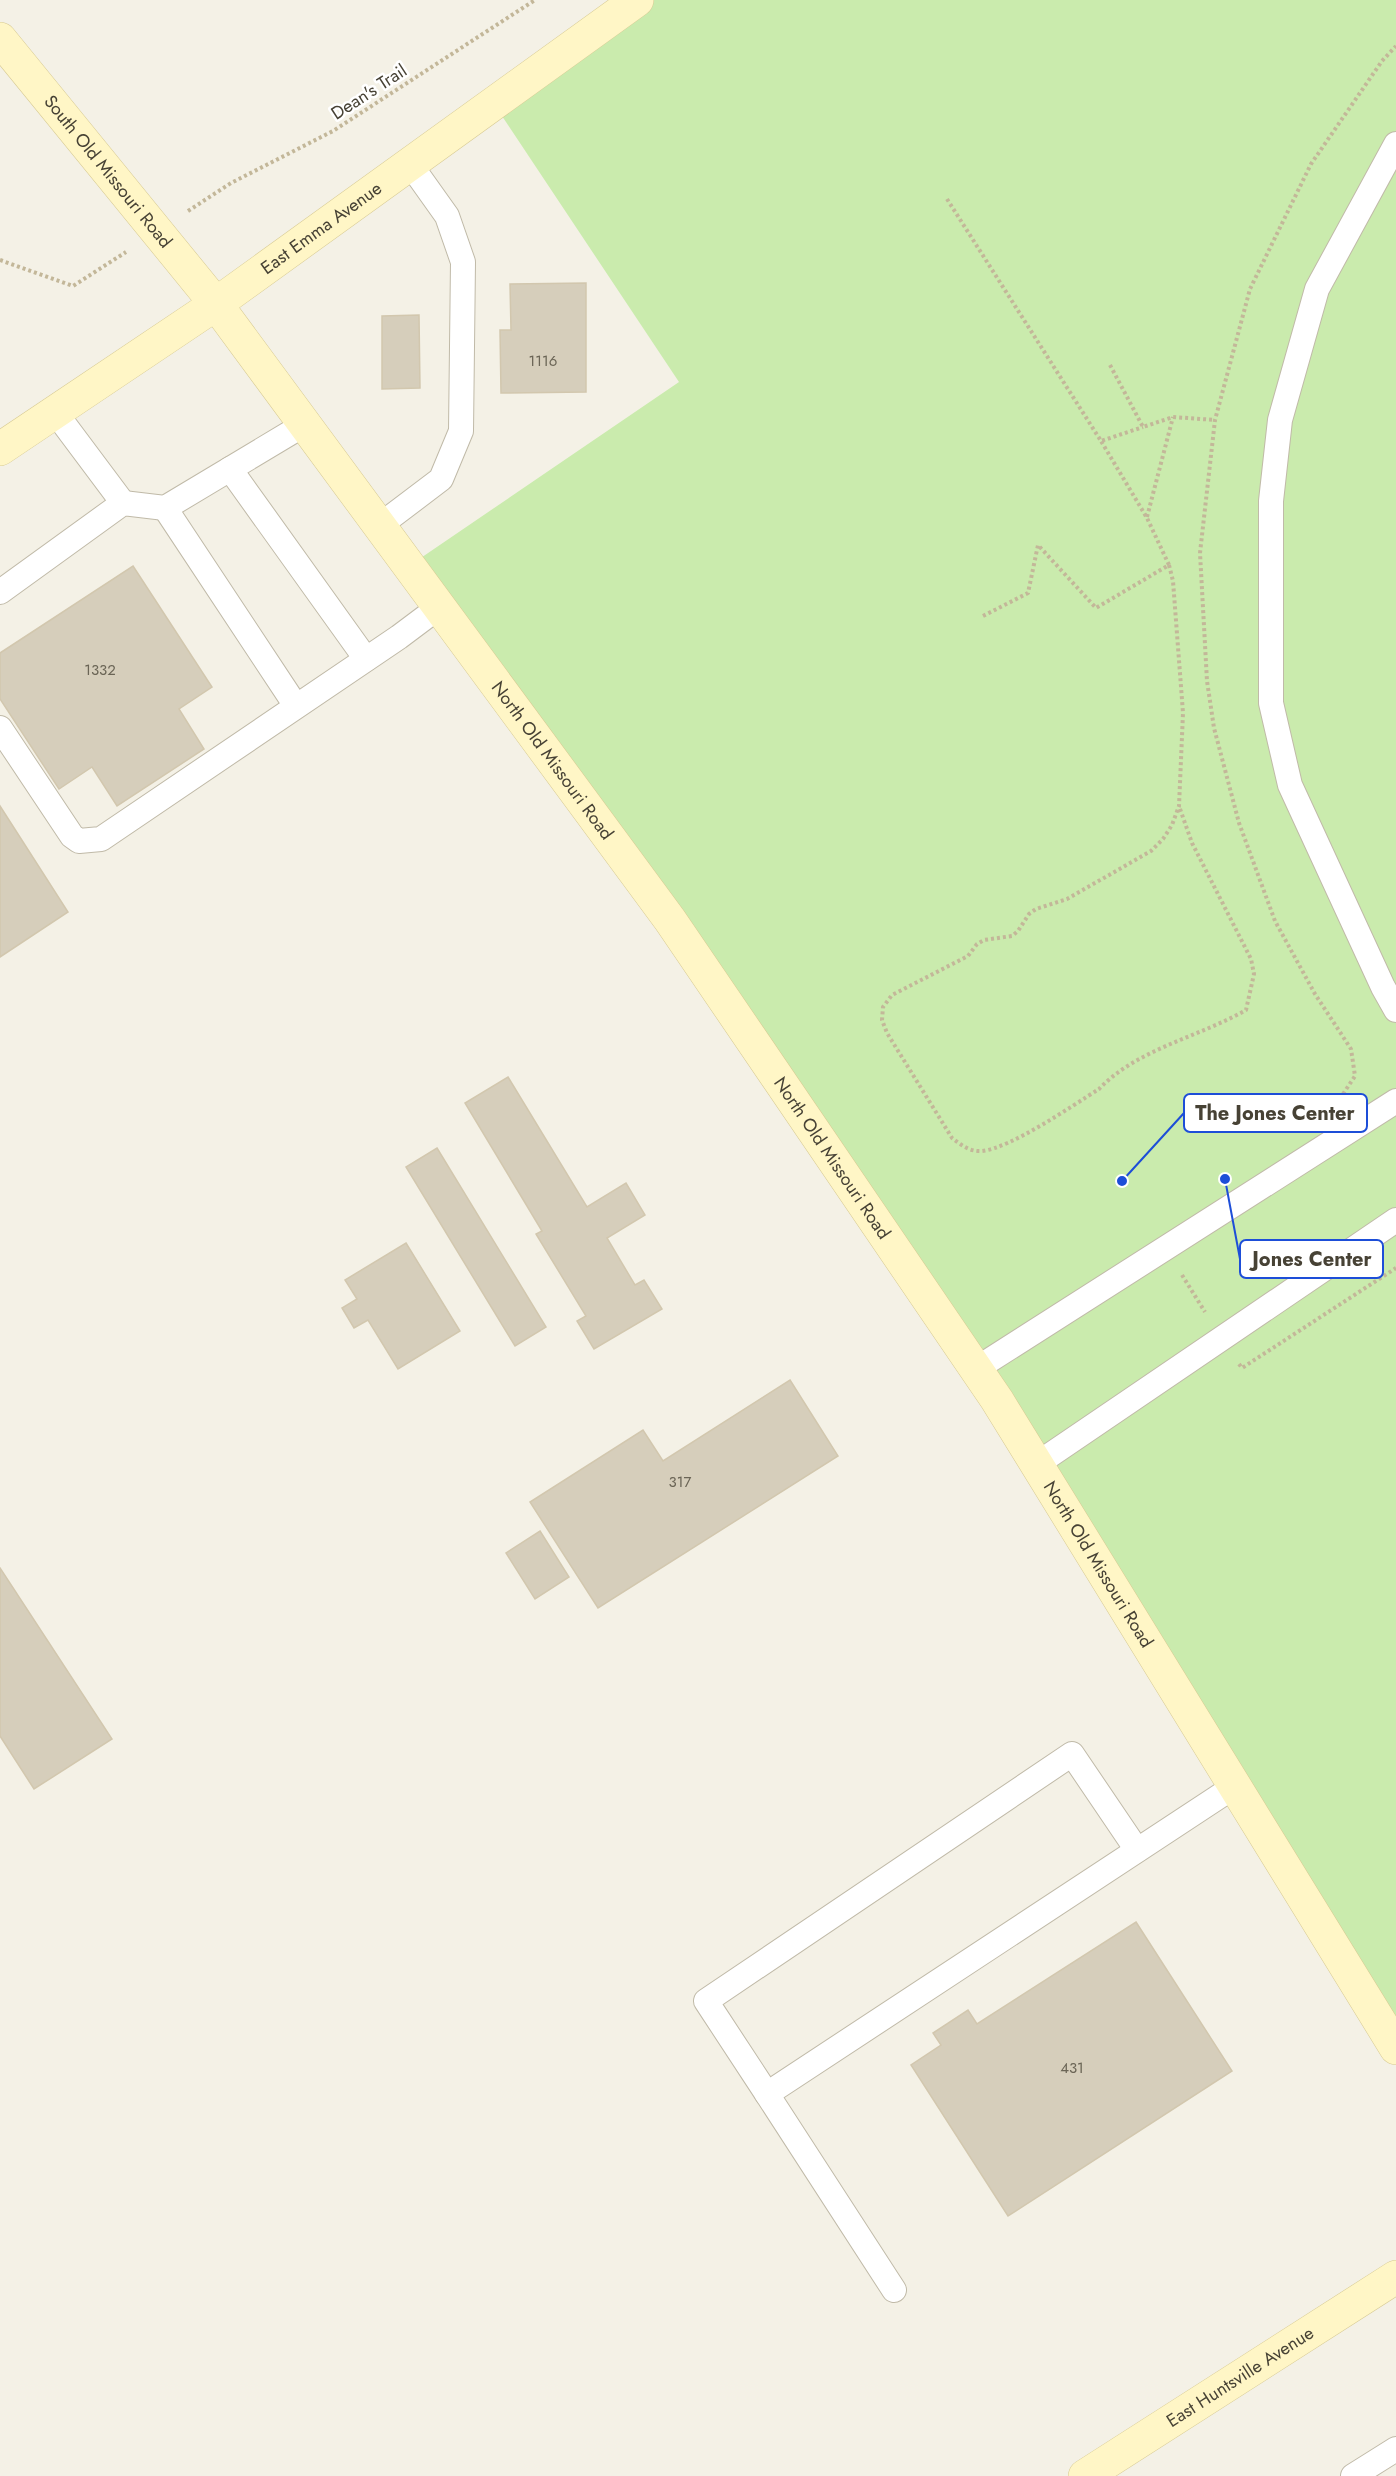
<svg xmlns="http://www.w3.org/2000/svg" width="1396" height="2476" viewBox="0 0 1396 2476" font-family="Jost,sans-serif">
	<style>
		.green { fill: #caebad }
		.building { fill: #d6cebb; stroke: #d2c7ae; stroke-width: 1.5 }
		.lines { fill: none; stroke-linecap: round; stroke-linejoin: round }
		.lane-casing { stroke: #c0baa8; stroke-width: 26 }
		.secondary-casing { stroke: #d7ca93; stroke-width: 34 }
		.path { stroke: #c3b799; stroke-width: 4; stroke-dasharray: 3 3; stroke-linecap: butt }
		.lane { stroke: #fff; stroke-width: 24 }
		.secondary { stroke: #fff6c6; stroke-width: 33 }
		.labels { text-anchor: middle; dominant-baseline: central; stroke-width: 5; stroke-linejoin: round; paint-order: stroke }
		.number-label { font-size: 15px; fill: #6b6556 }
		.street-label { font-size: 18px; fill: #474235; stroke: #fff }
		.leader { fill: none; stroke: #1d4ed8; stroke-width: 2 }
		.callout-dot { fill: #1d4ed8; stroke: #fff; stroke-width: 2 }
		.callout { fill: #fff; stroke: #1d4ed8; stroke-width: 2 }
		.callout-label { font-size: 20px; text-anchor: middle; font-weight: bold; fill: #474235 }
	</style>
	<rect width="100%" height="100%" fill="#f4f1e6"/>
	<path class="green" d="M 637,0 L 1396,0 L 1396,2048 L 1037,1464 L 409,566 L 679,382 L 494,104 Z"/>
	<g class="building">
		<path d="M 586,283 L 586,392 L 501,393 L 500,330 L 511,330 L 510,284 Z"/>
		<path d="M 419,315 L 420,388 L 382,389 L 382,316 Z"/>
		<path d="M 133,566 L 212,687 L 179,709 L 204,749 L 117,806 L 92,767 L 59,789 L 0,699 L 0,653 Z"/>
		<path d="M 0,806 L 68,912 L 0,957 Z"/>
		<path d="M 508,1077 L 587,1207 L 626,1183 L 645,1215 L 607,1238 L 635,1285 L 644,1280 L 662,1309 L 594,1349 L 577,1321 L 586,1316 L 536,1234 L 542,1231 L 465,1103 Z"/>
		<path d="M 437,1148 L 546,1327 L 515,1346 L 406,1167 Z"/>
		<path d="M 406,1243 L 460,1331 L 398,1369 L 368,1320 L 354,1328 L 342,1308 L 357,1299 L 345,1280 Z"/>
		<path d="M 790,1380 L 838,1456 L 598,1608 L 530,1502 L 643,1430 L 663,1461 Z"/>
		<path d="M 540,1531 L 569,1577 L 535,1599 L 506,1553 Z"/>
		<path d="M 0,1568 L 112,1739 L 34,1789 L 0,1736 Z"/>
		<path d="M 1136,1922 L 1232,2071 L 1008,2216 L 911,2065 L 941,2045 L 933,2033 L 968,2010 L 977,2024 Z"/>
	</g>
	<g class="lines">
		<defs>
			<g id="lane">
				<path d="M 1396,144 L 1317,289 L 1280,420 L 1271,501 L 1271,703 L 1290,785 L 1383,987 L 1396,1010"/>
				<path d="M 55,412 L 123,503"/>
				<path d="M 230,469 L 366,659"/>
				<path d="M 165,508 L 296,706"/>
				<path d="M 379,526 L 441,479 L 461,431 L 463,262 L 447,216 L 410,164"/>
				<path d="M 0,592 L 123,503 L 165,508 L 305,424"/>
				<path d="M 0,728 L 72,836 L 79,841 L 101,839 L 399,637 L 439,607"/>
				<path d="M 976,1369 L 1396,1101"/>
				<path d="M 1037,1464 L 1396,1220"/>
				<path d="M 767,2094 L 706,2001 L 1072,1754 L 1137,1850"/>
				<path d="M 894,2290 L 767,2094 L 1235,1786"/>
				<path d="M 1353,2476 L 1396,2449"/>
			</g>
			<g id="secondary">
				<path id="s1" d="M 0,39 L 216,304 L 670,920 L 997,1400 L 1396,2048"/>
				<path id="s2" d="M 0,449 L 216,304 L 637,0"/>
				<path id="s3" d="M 1085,2476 L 1396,2277"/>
			</g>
		</defs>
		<use href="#lane" class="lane-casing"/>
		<use href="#secondary" class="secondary-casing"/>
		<g class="path">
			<path d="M 947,199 L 1101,441 L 1143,427"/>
			<path d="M 188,211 L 231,183 L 333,131 L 535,0"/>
			<path d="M 0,260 L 73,286 L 126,252"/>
			<path d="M 1110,365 L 1143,427 L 1173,417 L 1215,420"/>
			<path d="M 1147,517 L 1173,417"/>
			<path d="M 1169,565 L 1173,581 L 1183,713 L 1179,806 L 1172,825 L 1163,839 L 1151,851 L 1067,899 L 1036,909 L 1029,914 L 1018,931 L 1012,936 L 984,940 L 977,944 L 968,956 L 892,995 L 883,1007 L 882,1020 L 887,1033 L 952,1138 C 961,1145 970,1152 982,1151 C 1011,1148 1072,1106 1099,1089 C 1137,1049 1199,1037 1246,1010 L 1254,974 L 1251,959 L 1192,843 L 1179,806"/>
			<path d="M 983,616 L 1028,593 L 1038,545 L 1096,608 L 1169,565 L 1147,518 L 1101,441"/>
			<path d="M 1343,1094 L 1355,1076 L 1351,1049 L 1315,994 L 1275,921 L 1239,823 L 1214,728 L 1207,681 L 1200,553 L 1215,420 L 1250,289 L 1311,164 L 1382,61 L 1396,46"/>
			<path d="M 1182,1275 L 1205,1312"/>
			<path d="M 1239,1364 L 1242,1368 L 1396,1268"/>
		</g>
		<use href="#lane" class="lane"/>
		<use href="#secondary" class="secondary"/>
	</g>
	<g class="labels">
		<g class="number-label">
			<text x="543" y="361">1116</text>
			<text x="100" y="670">1332</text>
			<text x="680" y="1482">317</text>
			<text x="1072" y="2068">431</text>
		</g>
		<g class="street-label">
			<text transform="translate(369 92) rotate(-33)">Dean's Trail</text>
			<text stroke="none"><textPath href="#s1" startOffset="171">South Old Missouri Road</textPath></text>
			<text stroke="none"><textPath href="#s2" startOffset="390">East Emma Avenue</textPath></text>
			<text stroke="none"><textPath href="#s1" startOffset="909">North Old Missouri Road</textPath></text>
			<text stroke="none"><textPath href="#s1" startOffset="1395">North Old Missouri Road</textPath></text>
			<text stroke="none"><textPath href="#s1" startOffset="1881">North Old Missouri Road</textPath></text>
			<text stroke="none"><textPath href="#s3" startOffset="184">East Huntsville Avenue</textPath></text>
		</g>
	</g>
	<path class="leader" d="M1122 1181L1184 1113M1225 1179L1240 1259"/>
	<g class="callout-dot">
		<circle cx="1122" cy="1181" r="6"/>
		<circle cx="1225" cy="1179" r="6"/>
	</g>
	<g class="callout">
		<rect x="1184" y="1094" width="183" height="38" rx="6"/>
		<rect x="1240" y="1240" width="143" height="38" rx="6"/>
	</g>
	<g class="callout-label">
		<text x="1275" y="1120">The Jones Center</text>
		<text x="1312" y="1266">Jones Center</text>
	</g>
</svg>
